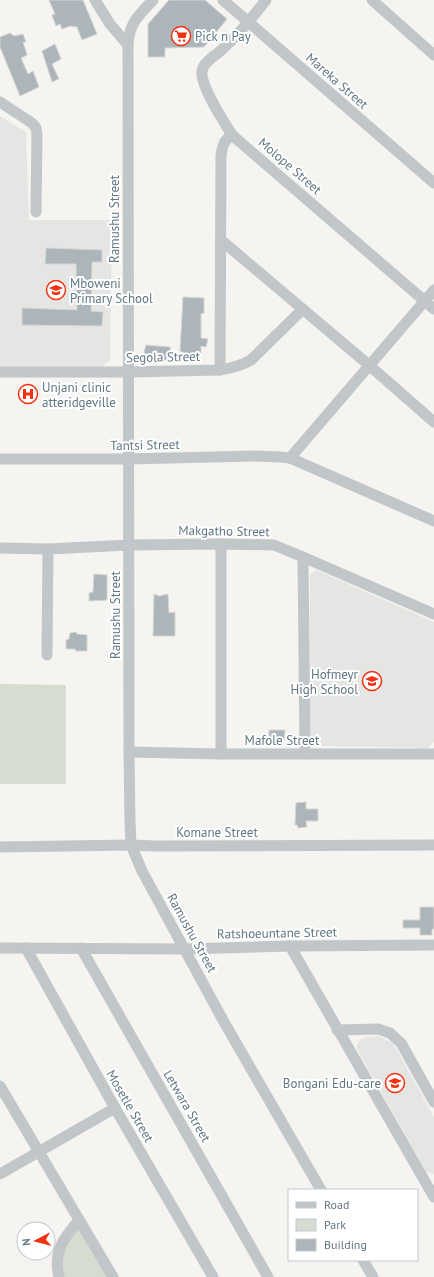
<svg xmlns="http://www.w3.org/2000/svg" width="434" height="1277" viewBox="0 0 434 1277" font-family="'PT Sans',sans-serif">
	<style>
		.built { fill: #e5e6e3 }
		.green { fill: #d6dcd0 }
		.building { fill: #acb5b9; stroke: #d6d5d3 }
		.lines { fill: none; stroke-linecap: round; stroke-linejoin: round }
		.minor { stroke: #c1c6c9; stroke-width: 11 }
		.labels { text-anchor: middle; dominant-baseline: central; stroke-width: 4; stroke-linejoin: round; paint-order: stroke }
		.poi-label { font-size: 13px; fill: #617784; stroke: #fff; text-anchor: start }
		.street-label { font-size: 13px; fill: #617784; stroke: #fff }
	</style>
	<rect width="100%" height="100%" fill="#f5f4f0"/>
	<g class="built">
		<path d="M 0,116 L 26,132 L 29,220 L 112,220 L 110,360 L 102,367 L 0,368 Z"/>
		<path d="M 317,570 L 434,622 L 434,742 L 428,748 L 318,746 L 309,740 L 310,574 Z"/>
		<path d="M 378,1036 L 393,1043 L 434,1117 L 434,1174 L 426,1172 L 357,1049 L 357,1045 L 360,1040 L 366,1037 Z"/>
	</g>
	<g class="green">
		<path d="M 0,684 L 66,685 L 66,784 L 0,784 Z"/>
		<path d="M 78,1229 L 83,1231 L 110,1277 L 62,1277 L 63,1246 Z"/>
	</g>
	<g class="building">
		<path d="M 49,0 L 83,0 L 97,34 L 82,40 L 77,27 L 70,26 L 62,29 L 60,24 L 56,26 L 52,15 L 55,14 Z"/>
		<path d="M 169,0 L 205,0 L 227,19 L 204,47 L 165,48 L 165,57 L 148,57 L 148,24 Z"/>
		<path d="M 10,33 L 14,36 L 23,34 L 26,42 L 23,42 L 27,55 L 21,58 L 28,74 L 33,71 L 39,87 L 20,96 L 0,47 L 0,37 Z"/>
		<path d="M 55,44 L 61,59 L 52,64 L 59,79 L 52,82 L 42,51 Z"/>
		<path d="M 46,248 L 102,250 L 102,262 L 92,262 L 91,311 L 103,312 L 102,326 L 22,325 L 22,308 L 77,310 L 76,264 L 45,264 Z"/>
		<path d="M 183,297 L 204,298 L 204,313 L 201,314 L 201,338 L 208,339 L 206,347 L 201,346 L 201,354 L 187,354 L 180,351 Z"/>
		<path d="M 146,345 L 170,347 L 171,361 L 146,360 L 144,352 Z"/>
		<path d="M 94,574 L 107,575 L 107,600 L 89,601 L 89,593 L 93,592 Z"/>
		<path d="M 154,594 L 159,596 L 168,594 L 169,613 L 175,612 L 175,636 L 153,636 Z"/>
		<path d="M 76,632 L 77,634 L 87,635 L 87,651 L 76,651 L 75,649 L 66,649 L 66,640 L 69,639 L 70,633 Z"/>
		<path d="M 269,730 L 285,730 L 284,740 L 269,741 Z"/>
		<path d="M 306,802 L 306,809 L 318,809 L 318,821 L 306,821 L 307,827 L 298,828 L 297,825 L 295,825 L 296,803 Z"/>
		<path d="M 420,907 L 434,907 L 434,929 L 432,929 L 432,935 L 420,935 L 420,928 L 403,928 L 403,920 L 420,920 Z"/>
	</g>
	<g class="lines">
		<g class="minor">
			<path d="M 95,0 L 110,24 L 128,45"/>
			<path d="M 153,0 C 139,15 129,23 128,45 L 129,752 L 130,822 L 131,845 L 142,871 L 224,1022 L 321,1190"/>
			<path d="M 223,0 L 434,183"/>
			<path d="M 266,0 C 251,19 237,37 218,53 C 213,57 203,63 202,71 C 200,86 223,120 232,135 L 434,309"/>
			<path d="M 372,0 L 434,55"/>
			<path d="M 0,102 L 32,123 L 36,128 L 37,134 L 36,212"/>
			<path d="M 221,240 L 370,366 L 434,422"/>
			<path d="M 220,370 L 221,155 C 223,145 223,141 232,135"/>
			<path d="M 0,372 L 128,372 L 220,370 C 232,368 241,366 251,360 L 303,309"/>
			<path d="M 290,458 L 434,290"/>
			<path d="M 0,459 L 129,459 L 255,456 L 280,457 L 290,458 L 434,521"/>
			<path d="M 221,544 L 221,754"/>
			<path d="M 0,548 L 48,549 L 129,545 L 221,544 L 274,545 L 303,557 L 434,614"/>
			<path d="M 303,557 L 305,754"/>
			<path d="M 47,655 L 48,549"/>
			<path d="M 129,752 L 221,754 L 434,754"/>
			<path d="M 0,847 L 131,845 L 155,846 L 434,845"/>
			<path d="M 290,946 L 434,1197"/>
			<path d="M 0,948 L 185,949 L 290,946 L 434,945"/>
			<path d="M 26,948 L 115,1108 L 213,1277"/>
			<path d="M 81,948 L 268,1277"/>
			<path d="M 337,1030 L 378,1029 L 390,1033 L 401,1043 L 434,1102"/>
			<path d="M 0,1086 L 113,1277"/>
			<path d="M 0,1174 L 115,1108"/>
			<path d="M 363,1260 L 373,1277"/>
			<path d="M 59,1277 C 53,1251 63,1239 79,1220"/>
		</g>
	</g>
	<defs>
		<symbol id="supermarket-ring" viewBox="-11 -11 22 22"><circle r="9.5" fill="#fff" stroke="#f23212" stroke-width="1.5"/><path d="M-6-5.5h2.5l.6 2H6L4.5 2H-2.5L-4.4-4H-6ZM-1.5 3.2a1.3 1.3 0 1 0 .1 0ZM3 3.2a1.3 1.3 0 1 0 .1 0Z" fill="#f23212"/></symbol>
		<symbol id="school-ring" viewBox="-11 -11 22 22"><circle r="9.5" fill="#fff" stroke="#f23212" stroke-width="1.5"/><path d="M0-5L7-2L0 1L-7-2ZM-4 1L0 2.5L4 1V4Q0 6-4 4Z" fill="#f23212"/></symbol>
		<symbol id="hospital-ring" viewBox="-11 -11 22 22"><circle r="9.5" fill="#fff" stroke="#f23212" stroke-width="1.5"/><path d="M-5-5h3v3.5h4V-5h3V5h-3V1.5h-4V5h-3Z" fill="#f23212"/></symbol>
	</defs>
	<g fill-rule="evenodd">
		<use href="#supermarket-ring" x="170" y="25" width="22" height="22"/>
		<use href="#school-ring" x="45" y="279" width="22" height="22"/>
		<use href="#hospital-ring" x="17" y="383" width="22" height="22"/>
		<use href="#school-ring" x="361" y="670" width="22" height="22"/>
		<use href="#school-ring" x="384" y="1072" width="22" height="22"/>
	</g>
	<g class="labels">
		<g class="poi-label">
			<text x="195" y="36">Pick n Pay</text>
			<text x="70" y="283">Mboweni<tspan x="70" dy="15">Primary School</tspan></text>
			<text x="42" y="387">Unjani clinic<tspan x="42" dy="15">atteridgeville</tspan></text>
			<text x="358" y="674" text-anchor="end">Hofmeyr<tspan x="358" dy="15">High School</tspan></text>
			<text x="381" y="1083" text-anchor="end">Bongani Edu-care</text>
		</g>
		<g class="street-label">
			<text transform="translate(337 81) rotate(41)">Mareka Street</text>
			<text transform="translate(290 166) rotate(41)">Molope Street</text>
			<text transform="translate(114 219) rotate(-90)">Ramushu Street</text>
			<text transform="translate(163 357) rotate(-1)">Segola Street</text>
			<text transform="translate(145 445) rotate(-1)">Tantsi Street</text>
			<text transform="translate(224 531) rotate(1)">Makgatho Street</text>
			<text transform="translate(115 615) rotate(-90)">Ramushu Street</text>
			<text x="282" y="740">Mafole Street</text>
			<text x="217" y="832">Komane Street</text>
			<text transform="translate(192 933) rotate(61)">Ramushu Street</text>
			<text transform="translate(277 933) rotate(-1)">Ratshoeuntane Street</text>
			<text transform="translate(130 1106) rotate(60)">Mosetle Street</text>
			<text transform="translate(187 1106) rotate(60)">Letwara Street</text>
		</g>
	</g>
	<rect x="288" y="1189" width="130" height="72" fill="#ffffff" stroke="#c0c9ce"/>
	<rect x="296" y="1202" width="20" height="6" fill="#c1c6c9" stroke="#c0c9ce"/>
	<text x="324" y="1209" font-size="12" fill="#617784">Road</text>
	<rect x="296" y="1219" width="20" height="12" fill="#d6dcd0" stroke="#c0c9ce"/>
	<text x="324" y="1229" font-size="12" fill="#617784">Park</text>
	<rect x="296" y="1239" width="20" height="12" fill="#acb5b9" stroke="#c0c9ce"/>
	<text x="324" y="1249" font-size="12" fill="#617784">Building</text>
	<g transform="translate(36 1241) rotate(263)"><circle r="19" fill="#ffffff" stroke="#c0c9ce"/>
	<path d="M0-3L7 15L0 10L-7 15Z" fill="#f23212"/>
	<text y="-6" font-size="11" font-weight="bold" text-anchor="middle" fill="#617784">N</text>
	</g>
</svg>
